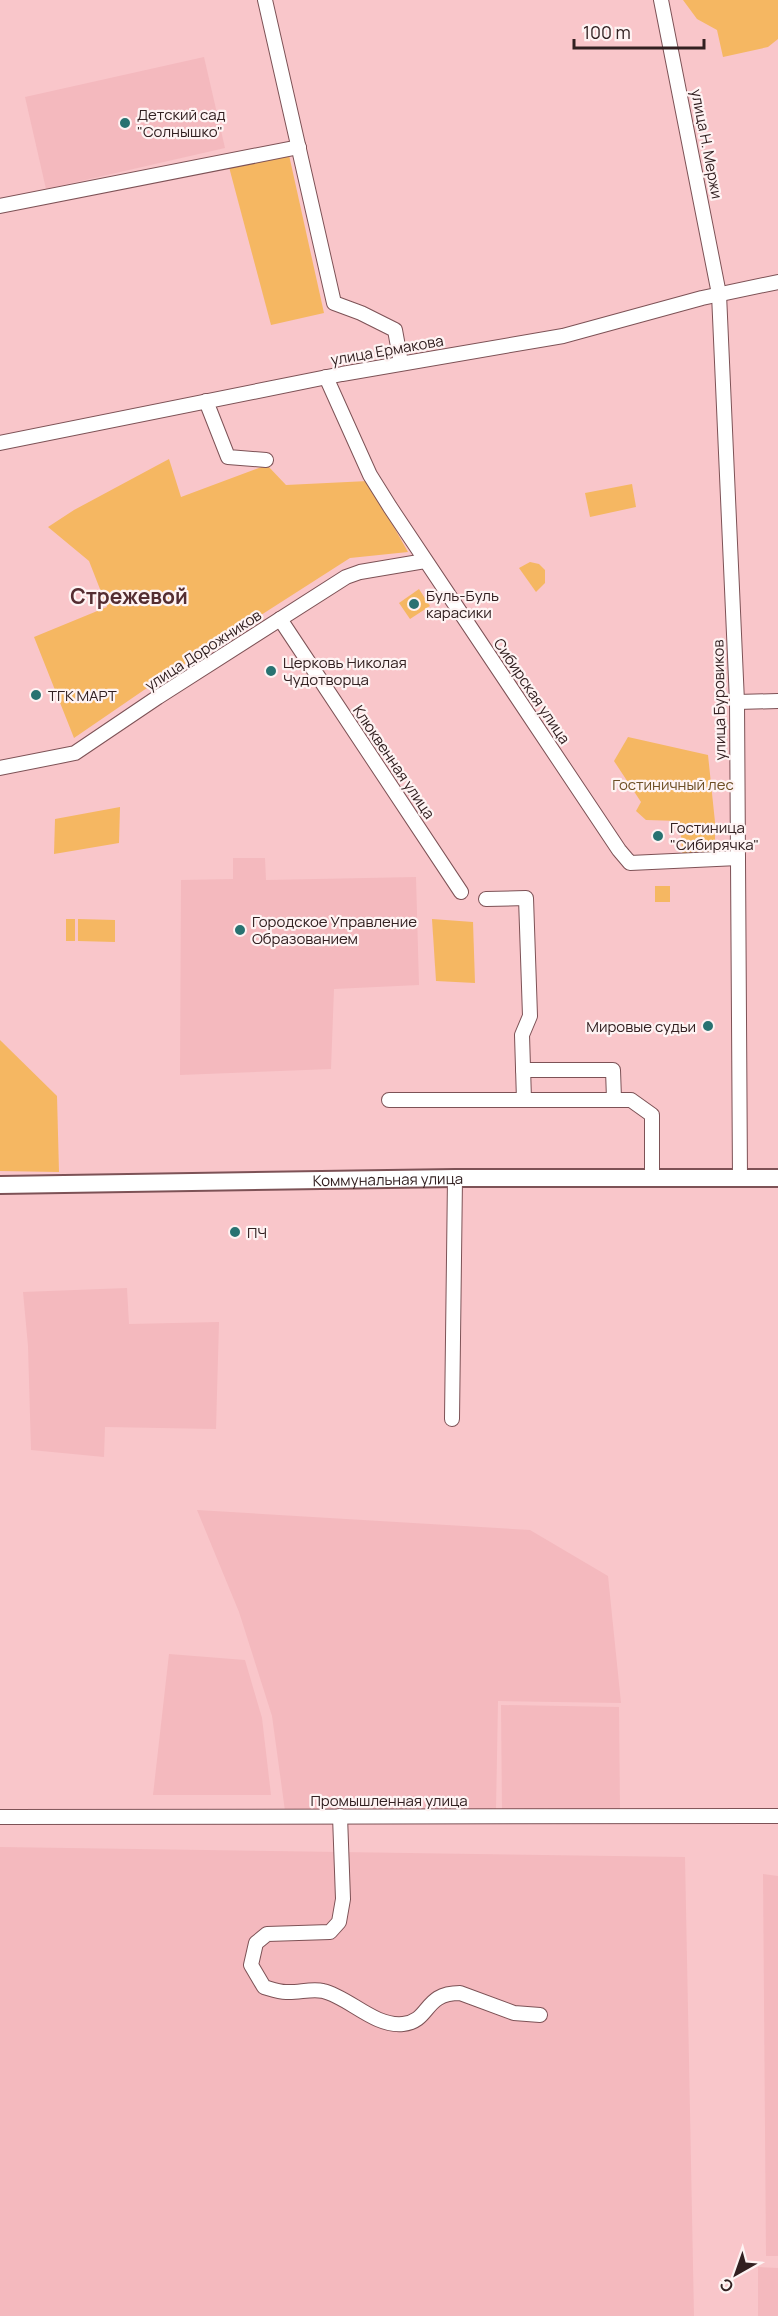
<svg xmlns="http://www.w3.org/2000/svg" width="778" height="2316" viewBox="0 0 778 2316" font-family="Manrope,sans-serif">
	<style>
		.built { fill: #f4b9be }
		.green { fill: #f5b762 }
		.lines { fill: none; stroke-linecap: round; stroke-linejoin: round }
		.minor-casing { stroke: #7d5256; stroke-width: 16 }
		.major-casing { stroke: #7d5256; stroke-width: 20 }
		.minor { stroke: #fff; stroke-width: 14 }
		.major { stroke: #fff; stroke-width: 16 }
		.poi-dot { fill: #287271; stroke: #fef3f3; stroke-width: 2 }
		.labels { text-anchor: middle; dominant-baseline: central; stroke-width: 4.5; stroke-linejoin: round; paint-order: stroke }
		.poi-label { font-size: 15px; fill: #322021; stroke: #fef3f3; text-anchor: start }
		.street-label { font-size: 15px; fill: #322021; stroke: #fef3f3 }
		.park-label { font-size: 15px; fill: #6c4e24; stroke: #fef3f3 }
		.district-label { font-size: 21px; font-weight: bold; fill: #542d31; stroke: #fef3f3 }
	</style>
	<rect width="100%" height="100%" fill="#f9c6ca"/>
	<g class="built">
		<path d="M 204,57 L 225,148 L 46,189 L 25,97 Z"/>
		<path d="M 233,858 L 265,858 L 266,880 L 416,877 L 419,985 L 334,989 L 331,1069 L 180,1075 L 181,880 L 233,879 Z"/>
		<path d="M 127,1288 L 129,1324 L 219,1322 L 216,1429 L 105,1427 L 104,1457 L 31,1450 L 28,1346 L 23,1292 Z"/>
		<path d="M 197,1510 L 530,1530 L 608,1576 L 621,1703 L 498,1701 L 496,1810 L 285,1811 L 272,1716 L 239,1612 Z"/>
		<path d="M 169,1654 L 245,1660 L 262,1718 L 271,1795 L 153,1795 Z"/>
		<path d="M 501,1705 L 619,1707 L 620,1811 L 502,1810 Z"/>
		<path d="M 0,1847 L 685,1857 L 694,2316 L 0,2316 Z"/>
		<path d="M 763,1874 L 778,1876 L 778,2256 L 766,2256 Z"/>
		<path d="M 758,2267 L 778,2268 L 778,2316 L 758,2316 Z"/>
	</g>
	<g class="green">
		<path d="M 683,0 L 778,0 L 778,39 L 768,47 L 723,57 L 717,30 L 697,19 Z"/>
		<path d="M 289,155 L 324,313 L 271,325 L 229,167 Z"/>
		<path d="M 169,459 L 181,497 L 267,465 L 286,485 L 368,481 L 408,552 L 350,558 L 144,690 L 74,738 L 34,637 L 107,607 L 89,561 L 48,527 L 74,510 Z"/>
		<path d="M 632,484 L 636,507 L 590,517 L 585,493 Z"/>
		<path d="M 530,562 L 539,564 L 545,570 L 545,583 L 536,592 L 519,568 Z"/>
		<path d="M 419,589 L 430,606 L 410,619 L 399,603 Z"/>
		<path d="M 628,737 L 708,755 L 715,822 L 715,854 L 682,853 L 680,821 L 646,820 L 636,811 L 641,802 L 614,761 Z"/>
		<path d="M 120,807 L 119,843 L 54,854 L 55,819 Z"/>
		<rect x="655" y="886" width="15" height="16"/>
		<rect x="66" y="919" width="9" height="22"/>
		<path d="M 78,919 L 115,920 L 115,942 L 78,941 Z"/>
		<path d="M 432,919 L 473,922 L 475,983 L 436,981 Z"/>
		<path d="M 0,1040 L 57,1096 L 59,1172 L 0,1171 Z"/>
	</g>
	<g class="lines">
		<defs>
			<g id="minor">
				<path d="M 265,0 L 334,303 L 361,313 L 395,330 L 401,363"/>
				<path d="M 661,0 L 719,294 L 737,702 L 740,1178"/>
				<path d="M 0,206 L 299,147"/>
				<path d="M 326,377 L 370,475 L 390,507 L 619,850 L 630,863 L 738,858"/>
				<path d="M 206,401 L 228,457 L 266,460"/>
				<path d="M 0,443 L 342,374 L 563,336 L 702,298 L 778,282"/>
				<path d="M 280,619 L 461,892"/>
				<path d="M 737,702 L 778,701"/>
				<path d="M 0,768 L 75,753 L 158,697 L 346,577 L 360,572 L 425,561"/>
				<path d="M 486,899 L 526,898 L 530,1016 L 522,1035 L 524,1100"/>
				<path d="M 523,1070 L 613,1070 L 614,1099"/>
				<path d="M 389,1100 L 631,1100 L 652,1115 L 652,1178"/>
				<path d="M 452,1419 L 455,1178"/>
				<path d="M 340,1816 L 343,1899 L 339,1922 L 330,1932 L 267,1934 L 256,1943 L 251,1965 L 264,1987 C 271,1989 279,1992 286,1992 C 298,1993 312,1988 323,1991 C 349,1997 374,2027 403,2024 C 431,2021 423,1993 460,1993 L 514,2013 L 540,2015"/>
				<path d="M 0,1817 L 778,1816"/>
			</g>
			<g id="major">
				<path id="s1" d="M 0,1185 L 455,1178 L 778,1178"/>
			</g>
		</defs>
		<use href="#minor" class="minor-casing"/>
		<use href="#major" class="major-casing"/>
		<use href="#minor" class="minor"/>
		<use href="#major" class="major"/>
	</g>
	<g class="poi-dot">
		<circle cx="125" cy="123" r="6"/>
		<circle cx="414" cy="604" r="6"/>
		<circle cx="271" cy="671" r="6"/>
		<circle cx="36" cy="695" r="6"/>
		<circle cx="658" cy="836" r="6"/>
		<circle cx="240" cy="930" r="6"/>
		<circle cx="708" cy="1026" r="6"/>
		<circle cx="235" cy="1232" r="6"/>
	</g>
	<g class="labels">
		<g class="poi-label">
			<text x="137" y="114">Детский сад<tspan x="137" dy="17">"Солнышко"</tspan></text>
			<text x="426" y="595">Буль-Буль<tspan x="426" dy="17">карасики</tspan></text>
			<text x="283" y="662">Церковь Николая<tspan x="283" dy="17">Чудотворца</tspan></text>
			<text x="48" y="695">ТГК МАРТ</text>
			<text x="670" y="827">Гостиница<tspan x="670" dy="17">"Сибирячка"</tspan></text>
			<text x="252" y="921">Городское Управление<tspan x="252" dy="17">Образованием</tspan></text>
			<text x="696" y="1026" text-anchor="end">Мировые судьи</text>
			<text x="247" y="1232">ПЧ</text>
		</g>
		<g class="street-label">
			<text transform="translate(707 144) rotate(79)">улица Н. Мержи</text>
			<text transform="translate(387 350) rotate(-10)">улица Ермакова</text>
			<text transform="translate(203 650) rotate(-33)">улица Дорожников</text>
			<text transform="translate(532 691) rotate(56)">Сибирская улица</text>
			<text transform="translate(719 700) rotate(-91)">улица Буровиков</text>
			<text transform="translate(394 762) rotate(56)">Клюквенная улица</text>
			<text stroke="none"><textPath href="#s1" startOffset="388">Коммунальная улица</textPath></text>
			<text x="389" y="1800">Промышленная улица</text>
		</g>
		<g class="park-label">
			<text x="673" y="784">Гостиничный лес</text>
		</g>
		<g class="district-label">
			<text x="129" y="596">Стрежевой</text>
		</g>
	</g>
	<g transform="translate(736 2274) rotate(220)" stroke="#fef3f3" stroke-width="4.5" paint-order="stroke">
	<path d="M0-4.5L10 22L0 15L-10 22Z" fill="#322021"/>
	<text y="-9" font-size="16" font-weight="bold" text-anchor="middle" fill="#322021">С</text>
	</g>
	<path d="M574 39v9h130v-9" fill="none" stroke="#322021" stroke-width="3"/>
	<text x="583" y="39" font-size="18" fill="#322021" stroke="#fef3f3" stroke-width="4.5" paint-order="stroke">100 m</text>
</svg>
